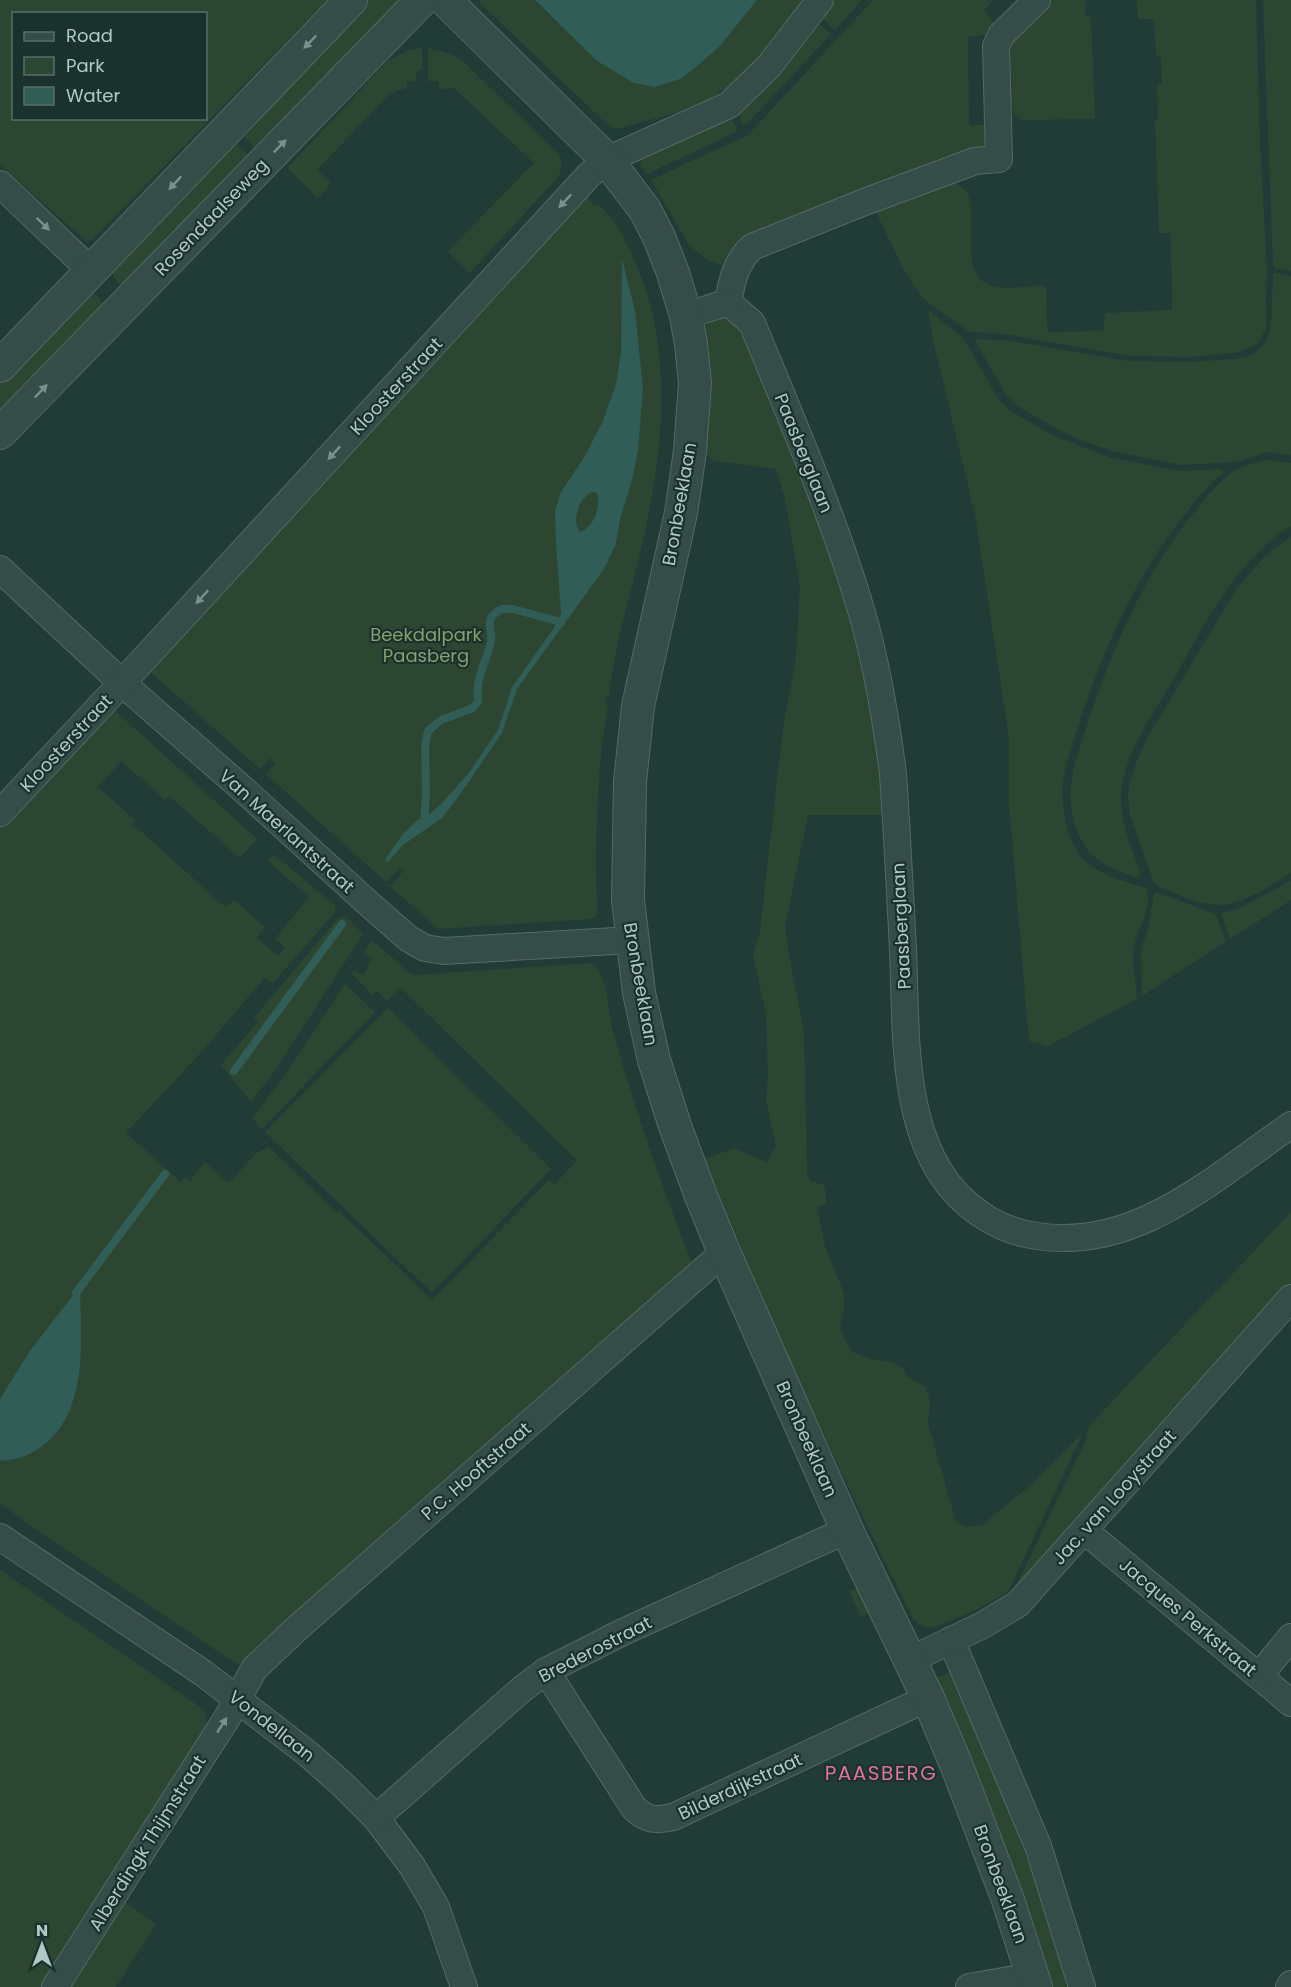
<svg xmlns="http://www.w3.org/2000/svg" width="1291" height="1987" viewBox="0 0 1291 1987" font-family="Poppins,sans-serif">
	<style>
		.green { fill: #2c4632; fill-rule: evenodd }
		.water { fill: #305d55; fill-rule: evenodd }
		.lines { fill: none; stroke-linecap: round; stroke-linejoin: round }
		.stream { stroke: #305d55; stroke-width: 8 }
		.minor-casing { stroke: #546a66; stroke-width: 28 }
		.tertiary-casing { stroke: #546a66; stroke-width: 34 }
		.minor { stroke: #354c48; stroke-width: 26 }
		.tertiary { stroke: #354c48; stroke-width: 32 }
		.oneway { fill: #79908c }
		.labels { text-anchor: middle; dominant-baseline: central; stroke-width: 4.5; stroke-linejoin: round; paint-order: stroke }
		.street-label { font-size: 18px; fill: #b1c8c4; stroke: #1b312d }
		.park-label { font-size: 18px; fill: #889f6f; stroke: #1b312d }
		.neighbourhood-label { font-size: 20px; letter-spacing: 1.5px; fill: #de7497; stroke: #1b312d }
	</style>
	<rect width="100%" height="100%" fill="#213c37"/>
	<g class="green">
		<path d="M 0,0 L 327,0 L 92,240 L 86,241 L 0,165 ZM 14,14 L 206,14 L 206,118 L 14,118 Z"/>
		<path d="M 364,0 L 408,0 L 263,156 L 239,131 Z"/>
		<path d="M 480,0 L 535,0 L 546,12 L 569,32 L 720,46 L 757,0 L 809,0 L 743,78 L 708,99 L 676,113 L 620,128 L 611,128 L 480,3 Z"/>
		<path d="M 836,0 L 862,0 L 835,30 L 822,18 Z"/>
		<path d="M 873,0 L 994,0 L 984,10 C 993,19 995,22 991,34 L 968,37 L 969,125 L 988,125 L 988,140 L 982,147 L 726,267 L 706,259 L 689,245 L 651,180 L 748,135 Z"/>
		<path d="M 1050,0 L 1087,0 L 1085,3 L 1085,17 L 1091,17 L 1095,119 L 1022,120 L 1014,113 L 1011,106 L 1009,44 Z"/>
		<path d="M 1137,0 L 1256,0 L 1260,143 L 1267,270 L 1266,297 L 1266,328 L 1259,342 L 1250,348 L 1234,353 L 1190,357 L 1129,356 L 1005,334 L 969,332 L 925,300 L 916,289 L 904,270 L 874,208 L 953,182 C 960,185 967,190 969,197 C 978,223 956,281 997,287 C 1012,289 1029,286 1044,285 L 1046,289 L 1047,329 L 1050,332 L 1102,331 L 1104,328 L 1105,313 L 1172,310 L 1171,233 L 1159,233 L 1155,121 L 1158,121 L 1157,84 L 1162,83 L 1161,56 L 1156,55 L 1154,19 L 1138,19 Z"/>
		<path d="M 1263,0 L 1291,0 L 1291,271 L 1275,268 L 1273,265 Z"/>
		<path d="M 818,23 L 831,34 L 746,125 L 742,123 L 738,114 L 786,67 Z"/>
		<path d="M 422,48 L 422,69 L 416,72 L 417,81 L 407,82 L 407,88 L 390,93 L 317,170 L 331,183 L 318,198 L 287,168 L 389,60 L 410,50 Z"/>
		<path d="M 428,48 L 451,54 L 463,61 L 558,154 C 563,165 563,170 556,179 L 470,273 L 448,251 L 534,163 L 454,88 L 439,89 L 438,81 L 428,81 Z"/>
		<path d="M 731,118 L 737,129 L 736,132 L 647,174 L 640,165 L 643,157 Z"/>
		<path d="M 231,138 L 256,163 L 123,285 C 116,282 113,278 112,269 Z"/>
		<path d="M 586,192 L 593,205 L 598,205 C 617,219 627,244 637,266 C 674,354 663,453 642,545 C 631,595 614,645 609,697 L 606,696 L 605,703 L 608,704 C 596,772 595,843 597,912 L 595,917 L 591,919 L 438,929 L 390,886 L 404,870 L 400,868 L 386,882 L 266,774 L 276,763 L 270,758 L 260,769 L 147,669 L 479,308 L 483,309 L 490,302 L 489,298 Z"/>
		<path d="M 1275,273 L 1291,276 L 1291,455 L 1267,452 L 1237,462 L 1180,465 L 1113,451 L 1080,440 L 1057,429 L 1018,406 L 1007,396 L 974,339 L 1004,340 L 1128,361 L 1190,362 L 1235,359 L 1252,355 L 1264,345 L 1271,329 L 1273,274 Z"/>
		<path d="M 87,293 C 97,295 102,297 103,308 L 0,421 L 0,379 Z"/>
		<path d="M 928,310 L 963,338 L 999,400 L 1012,412 L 1054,436 L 1111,458 L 1181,471 L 1221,469 L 1224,472 C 1211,482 1200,495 1190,508 C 1138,570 1099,657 1076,734 C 1071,750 1065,766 1063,782 C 1061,804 1066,839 1081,857 C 1096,874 1125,882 1146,888 C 1154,907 1137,929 1134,947 C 1131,964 1136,982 1137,999 L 1048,1046 L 1029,1041 L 1009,802 L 1009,737 L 975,515 L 933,340 Z"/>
		<path d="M 727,317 L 743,328 L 810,492 L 853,616 L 870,690 L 885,815 L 808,815 L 785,926 L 788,949 L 804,1032 L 807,1175 L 811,1182 L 823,1184 L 826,1193 L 826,1205 L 817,1207 L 825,1247 L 844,1293 L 844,1308 L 840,1325 L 844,1338 L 852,1352 L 870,1359 L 893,1362 L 903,1369 L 907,1377 L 926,1387 L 930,1402 L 928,1423 L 956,1522 L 967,1527 L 982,1525 L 1031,1485 L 1083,1433 L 1008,1592 L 978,1609 L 932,1628 L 922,1626 L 914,1620 C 838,1470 767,1316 705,1159 L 735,1148 L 767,1163 L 776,1145 L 766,1101 L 768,1076 L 766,1015 L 753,954 L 760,931 L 783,728 L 796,657 L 800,586 L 785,499 L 776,469 L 714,461 L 704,452 L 702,337 C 706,323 712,318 727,317 Z"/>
		<path d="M 1266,460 L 1291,463 L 1291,526 C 1274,536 1259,551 1246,565 C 1218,597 1193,645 1172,682 C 1152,716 1125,752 1121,793 C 1119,816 1132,852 1141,873 L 1137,878 C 1116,870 1092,862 1082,841 C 1073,825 1069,802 1071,784 C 1073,766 1080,748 1085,731 C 1111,651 1145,570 1200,505 C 1210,493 1222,478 1236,470 C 1245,465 1256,463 1266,460 Z"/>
		<path d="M 1291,536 L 1291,873 C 1267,887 1237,910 1208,904 C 1192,901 1175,893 1159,887 L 1154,883 L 1130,815 L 1128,793 L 1130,781 L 1137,761 L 1146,740 L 1237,588 L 1264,557 Z"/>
		<path d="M 112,708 L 257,839 L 240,858 L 169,796 L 165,800 L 121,761 L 98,787 L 136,821 L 133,824 L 226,908 L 234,900 L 265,927 L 257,938 L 278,956 L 285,947 L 275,939 L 309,897 L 270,863 L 269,860 L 274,854 L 335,906 L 335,912 L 273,983 L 264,978 L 206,1047 L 126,1133 L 181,1182 L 185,1177 L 190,1181 L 205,1162 L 229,1183 L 256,1153 L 269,1147 L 337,1213 L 339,1211 L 432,1300 L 549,1180 L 554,1185 L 577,1160 L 401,988 L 387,1001 L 377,991 L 373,995 L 351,973 L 354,970 L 363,975 L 372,959 L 363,953 L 372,940 L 412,975 L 591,963 C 610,978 607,1009 613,1031 C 635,1110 662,1187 692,1263 L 259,1648 L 238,1665 L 34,1528 L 0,1503 L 0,1461 L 14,1459 L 74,1401 L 79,1362 L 80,1287 L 29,1352 L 0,1399 L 0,826 Z"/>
		<path d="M 1291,881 L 1291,900 L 1230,939 L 1221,913 L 1240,908 Z"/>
		<path d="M 1157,892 L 1212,913 L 1216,916 L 1226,941 L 1142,996 L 1141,949 L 1148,929 L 1154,894 Z"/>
		<path d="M 346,916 L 363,934 L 276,1069 L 251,1102 L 221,1065 L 258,1022 L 254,1018 L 339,917 Z"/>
		<path d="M 345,984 L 375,1012 L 262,1129 L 252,1118 L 285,1075 Z"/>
		<path d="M 388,1008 L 551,1169 L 432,1293 L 265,1132 Z"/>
		<path d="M 1291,1212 L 1291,1286 L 1018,1587 L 1018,1582 L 1085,1442 L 1089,1426 Z"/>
		<path d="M 0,1570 L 203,1709 L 206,1716 L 207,1735 L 45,1987 L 0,1987 Z"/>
		<path d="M 858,1588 L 872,1612 L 861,1617 L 849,1591 Z"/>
		<path d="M 957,1669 L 965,1706 L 1011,1816 L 1038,1889 L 1067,1987 L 1049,1987 L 932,1680 Z"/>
		<path d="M 122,1900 L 156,1924 L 116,1987 L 67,1987 Z"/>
	</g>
	<g class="water">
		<path d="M 535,0 L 757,0 L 720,46 L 696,67 L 680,79 L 655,87 L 634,83 L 597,61 Z"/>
		<path d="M 622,259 L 635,311 L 643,388 L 638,450 L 632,480 L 620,519 L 616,544 L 604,569 L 517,689 L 502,733 L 459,796 L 442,818 L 403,845 L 389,861 L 386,862 L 386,858 L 403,834 L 417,820 L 430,814 L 442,803 L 468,774 L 498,730 L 512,687 L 554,628 L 561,613 L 556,545 L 555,511 L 561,492 L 585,456 L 603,421 L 616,384 L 621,352 ZM 592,492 L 597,493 C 601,507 595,526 580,532 C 571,521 579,497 592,492 Z"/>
		<path d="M 80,1286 C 81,1344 91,1426 27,1455 C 19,1459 9,1460 0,1461 L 0,1399 L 29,1352 Z"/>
	</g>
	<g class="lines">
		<g class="stream">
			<path d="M 424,821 L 426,794 L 425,747 L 428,731 L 441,720 L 473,708 L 478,701 C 475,677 486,664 491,641 C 493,634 487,626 491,618 C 493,614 498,611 502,609 L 513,609 L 561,622"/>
			<path d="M 234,1071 L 342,924"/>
			<path d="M 76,1293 L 165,1174"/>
		</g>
		<defs>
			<g id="minor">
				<path d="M 0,184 L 84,264 L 90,272"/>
				<path d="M 728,302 L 752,323 C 791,418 833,514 862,613 C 877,665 886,719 893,774 C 897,832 900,891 903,950 C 907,1036 898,1159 979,1213 C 997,1226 1015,1233 1037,1236 C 1076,1242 1115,1234 1151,1217 C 1200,1194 1246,1156 1291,1125"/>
				<path d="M 728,302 C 732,280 736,262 752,247 L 867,201 L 975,161 L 999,159 L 996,46 L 1001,35 L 1037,0"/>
				<path d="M 686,316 L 728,302"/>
				<path d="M 0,569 L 122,683 L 245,791 L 369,904 L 409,939 L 425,948 L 444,951 L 632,940"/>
				<path d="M 0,813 L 122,683 L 589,175 L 607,160 L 729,105 L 769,66 L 820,0"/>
				<path d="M 1085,1531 L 1291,1703"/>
				<path d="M 0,1537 L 203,1673 L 307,1753 L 342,1784 L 376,1818 L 412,1866 L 436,1907 L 464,1987"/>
				<path d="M 951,1640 L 1038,1846 L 1082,1987"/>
				<path d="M 910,1660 L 983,1625 L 1018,1604 L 1291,1298"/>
				<path d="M 546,1671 L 634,1808 C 646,1820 656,1821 673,1817 L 928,1698"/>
				<path d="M 1259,1676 L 1291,1637"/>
				<path d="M 376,1818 L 522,1689 L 546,1671 L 623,1632 L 847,1530"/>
				<path d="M 55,1987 L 227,1718 L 254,1669 L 294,1631 L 724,1252"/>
				<path d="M 969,1987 L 1033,1976"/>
				<path d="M 1289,1987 L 1291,1984"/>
			</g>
			<g id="tertiary">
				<path d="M 445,0 L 607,160 L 645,210 L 659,237 L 673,273 L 686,316 L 691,344 L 695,383 L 690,451 L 681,513 L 638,706 L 630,782 L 628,900 L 639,993 L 654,1060 L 675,1126 L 701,1196 L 724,1252 L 847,1530 L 928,1698 L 956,1764 L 1008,1900 L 1036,1987"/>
				<path d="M 0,366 L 351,0"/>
				<path d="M 0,433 L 422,0"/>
			</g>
		</defs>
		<use href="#minor" class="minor-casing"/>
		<use href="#tertiary" class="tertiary-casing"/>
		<use href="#minor" class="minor"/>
		<use href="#tertiary" class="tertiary"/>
	</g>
	<defs><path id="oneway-solid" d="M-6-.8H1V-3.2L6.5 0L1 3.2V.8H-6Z" transform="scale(1.5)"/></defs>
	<g class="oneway">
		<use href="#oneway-solid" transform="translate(310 42) rotate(134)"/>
		<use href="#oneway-solid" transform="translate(280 146) rotate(-46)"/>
		<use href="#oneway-solid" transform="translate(175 183) rotate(133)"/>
		<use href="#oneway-solid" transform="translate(565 201) rotate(133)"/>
		<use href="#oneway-solid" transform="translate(43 224) rotate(44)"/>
		<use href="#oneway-solid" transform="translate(41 391) rotate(-46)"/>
		<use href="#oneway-solid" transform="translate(334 453) rotate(133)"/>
		<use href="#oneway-solid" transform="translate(202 597) rotate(133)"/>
		<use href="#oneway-solid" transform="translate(222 1725) rotate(-57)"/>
	</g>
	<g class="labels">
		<g class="street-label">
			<text transform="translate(211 217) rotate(-46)">Rosendaalseweg</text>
			<text transform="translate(396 386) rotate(-47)">Kloosterstraat</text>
			<text transform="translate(804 453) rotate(68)">Paasberglaan</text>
			<text transform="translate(679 504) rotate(-80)">Bronbeeklaan</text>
			<text transform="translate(66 743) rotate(-47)">Kloosterstraat</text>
			<text transform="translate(287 831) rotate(42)">Van Maerlantstraat</text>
			<text transform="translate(901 926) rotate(-93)">Paasberglaan</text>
			<text transform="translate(641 984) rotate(80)">Bronbeeklaan</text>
			<text transform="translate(807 1439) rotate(66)">Bronbeeklaan</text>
			<text transform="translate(476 1471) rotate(-41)">P.C. Hooftstraat</text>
			<text transform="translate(1114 1497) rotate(-48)">Jac. van Looystraat</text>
			<text transform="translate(1188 1617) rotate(40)">Jacques Perkstraat</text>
			<text transform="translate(595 1649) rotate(-27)">Brederostraat</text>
			<text transform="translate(272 1726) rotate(38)">Vondellaan</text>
			<text transform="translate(740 1786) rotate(-25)">Bilderdijkstraat</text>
			<text transform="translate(147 1843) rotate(-58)">Alberdingk Thijmstraat</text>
			<text transform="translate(1001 1884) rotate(70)">Bronbeeklaan</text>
		</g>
		<g class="park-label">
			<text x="426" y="634">Beekdalpark<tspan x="426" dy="21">Paasberg</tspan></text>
		</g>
		<g class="neighbourhood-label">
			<text x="881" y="1773">PAASBERG</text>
		</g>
	</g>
	<rect x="12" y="12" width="195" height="108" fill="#1b312d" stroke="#576d69" stroke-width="1.5"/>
	<rect x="24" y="32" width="30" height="9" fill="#354c48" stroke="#576d69" stroke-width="1.5"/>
	<text x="66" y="42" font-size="18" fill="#b1c8c4">Road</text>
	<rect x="24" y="57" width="30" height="18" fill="#2c4632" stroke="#576d69" stroke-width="1.5"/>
	<text x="66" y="72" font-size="18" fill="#b1c8c4">Park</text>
	<rect x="24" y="87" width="30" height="18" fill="#305d55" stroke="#576d69" stroke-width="1.5"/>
	<text x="66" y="102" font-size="18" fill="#b1c8c4">Water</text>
	<g transform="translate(42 1945)" stroke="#1b312d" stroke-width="4.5" paint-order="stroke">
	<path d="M0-4.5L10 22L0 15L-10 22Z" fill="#b1c8c4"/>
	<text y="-9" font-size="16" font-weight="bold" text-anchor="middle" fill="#b1c8c4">N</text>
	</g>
</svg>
